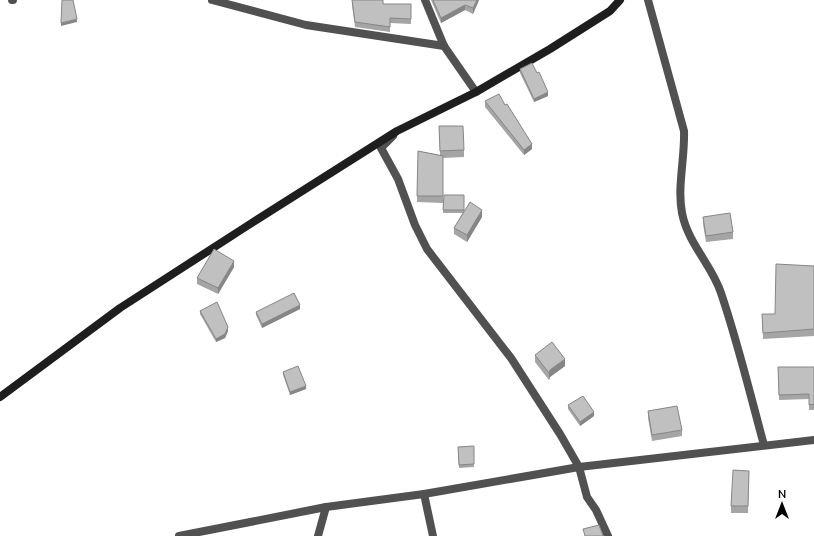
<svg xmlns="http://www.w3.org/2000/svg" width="814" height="536" viewBox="0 0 814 536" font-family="'Nunito Sans',sans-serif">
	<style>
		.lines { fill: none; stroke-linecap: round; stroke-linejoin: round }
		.minor { stroke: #515151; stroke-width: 8 }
		.tertiary { stroke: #515151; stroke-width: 8 }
		.secondary { stroke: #1e1e1e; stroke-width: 8 }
		.wall { fill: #a5a5a5 }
		.shaded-wall { fill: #868686 }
		.building { fill: #c0c0c0; stroke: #868686 }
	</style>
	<rect width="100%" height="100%" fill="#fff"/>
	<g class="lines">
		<g class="minor">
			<path d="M 12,0 L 13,0"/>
			<path d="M 212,0 L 306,25 L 444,46"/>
			<path d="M 425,0 L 444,46 L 476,92"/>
			<path d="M 648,0 L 684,131 C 685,158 677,187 682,213 C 688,244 712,265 721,293 C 738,343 750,394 764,445"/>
			<path d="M 393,136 L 381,148 L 398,179 L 415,225 L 427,249 L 511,358 L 560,434 L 579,467 L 587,497 L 596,510 L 608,536"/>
			<path d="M 424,494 L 433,536"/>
			<path d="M 318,536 L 326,507"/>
		</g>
		<path class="tertiary" d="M 179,536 L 326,507 L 424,494 L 579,467 L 814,440"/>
		<path class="secondary" d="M 0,397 L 120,308 L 247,226 L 397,131 L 476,92 L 550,49 L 610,11 L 620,0"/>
	</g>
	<g class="wall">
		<path d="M 352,0 L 383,4 L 411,4 L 411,24 L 390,23 L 390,32 L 355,27 L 352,5 Z"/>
		<path d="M 431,0 L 479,0 L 473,14 L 465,10 L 441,23 Z"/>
		<path d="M 520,69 L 548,96 L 534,102 L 520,73 Z"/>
		<path d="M 485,101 L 532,149 L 524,155 L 485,107 Z"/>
		<path d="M 439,126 L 464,150 L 464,157 L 443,158 L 443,203 L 417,202 L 418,151 L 440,155 Z"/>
		<path d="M 444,195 L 464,195 L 464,213 L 482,217 L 467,242 L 454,234 L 454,228 L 463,213 L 443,213 Z"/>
		<path d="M 703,217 L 733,232 L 733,239 L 706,242 L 703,224 Z"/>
		<path d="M 814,266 L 814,336 L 763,339 L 762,314 L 775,314 Z"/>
		<path d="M 234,267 L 218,294 L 197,284 L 197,278 Z"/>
		<path d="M 300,309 L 262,328 L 256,315 L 256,312 Z"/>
		<path d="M 200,311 L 228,331 L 225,338 L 216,342 L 200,314 Z"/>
		<path d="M 535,355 L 565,366 L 550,377 L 549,380 L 535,362 Z"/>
		<path d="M 778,367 L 814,367 L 814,410 L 809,410 L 809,399 L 779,400 Z"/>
		<path d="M 283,372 L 306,389 L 290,395 L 283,375 Z"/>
		<path d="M 568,405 L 594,416 L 580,426 L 568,409 Z"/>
		<path d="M 648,411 L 682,430 L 682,436 L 652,441 L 648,418 Z"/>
		<path d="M 474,446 L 474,467 L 459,468 L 458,447 Z"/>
		<path d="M 749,471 L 748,513 L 731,513 L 731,506 Z"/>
	</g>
	<g class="shaded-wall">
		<path d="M 477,0 L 479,0 L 473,14 L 473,8 Z"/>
		<path d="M 465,5 L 465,10 L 441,23 L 441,18 Z"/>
		<path d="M 77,19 L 77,22 L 61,26 L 61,23 Z"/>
		<path d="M 548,92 L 548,96 L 534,102 L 534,99 Z"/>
		<path d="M 532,144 L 532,149 L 524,155 L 524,150 Z"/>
		<path d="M 482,210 L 482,217 L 467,242 L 467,235 Z"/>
		<path d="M 234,261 L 234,267 L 218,294 L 218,288 Z"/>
		<path d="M 300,305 L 300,309 L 262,328 L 262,324 Z"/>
		<path d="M 228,327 L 228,331 L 225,338 L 216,342 L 216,339 Z"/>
		<path d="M 565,359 L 565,366 L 550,377 L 549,380 L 549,373 L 550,370 Z"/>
		<path d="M 306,386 L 306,389 L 290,395 L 290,392 Z"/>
		<path d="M 594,412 L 594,416 L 580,426 L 580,422 Z"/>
	</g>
	<g class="building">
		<path d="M 62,0 L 73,0 L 77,19 L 61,23 Z"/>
		<path d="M 352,0 L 383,0 L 383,4 L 411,4 L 411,19 L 390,18 L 390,27 L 355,22 Z"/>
		<path d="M 433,0 L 477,0 L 473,8 L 465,5 L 441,18 Z"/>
		<path d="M 532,63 L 537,73 L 539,72 L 548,92 L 534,99 L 520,69 Z"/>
		<path d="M 499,94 L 505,105 L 507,104 L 532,144 L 524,150 L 485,101 Z"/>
		<path d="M 439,126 L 463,126 L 464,150 L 440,151 Z"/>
		<path d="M 418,151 L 443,156 L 443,196 L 417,196 Z"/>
		<path d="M 444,195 L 464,195 L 464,210 L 443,210 Z"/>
		<path d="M 470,202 L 482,210 L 467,235 L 454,228 Z"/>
		<path d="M 730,213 L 733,232 L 706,236 L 703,217 Z"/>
		<path d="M 214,249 L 234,261 L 218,288 L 197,278 Z"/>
		<path d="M 776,264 L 814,266 L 814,329 L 763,333 L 762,314 L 775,314 Z"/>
		<path d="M 294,293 L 300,305 L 262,324 L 256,312 Z"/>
		<path d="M 217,302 L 228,327 L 225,334 L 216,339 L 200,311 Z"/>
		<path d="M 552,342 L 565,359 L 550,370 L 549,373 L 535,355 Z"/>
		<path d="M 298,366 L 306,386 L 290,392 L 283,372 Z"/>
		<path d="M 778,367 L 814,367 L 814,404 L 809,405 L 809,394 L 779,395 Z"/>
		<path d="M 583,396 L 594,412 L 580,422 L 568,405 Z"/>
		<path d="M 677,406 L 682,430 L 652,435 L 648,411 Z"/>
		<path d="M 474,446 L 474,464 L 459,465 L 458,447 Z"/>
		<path d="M 733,470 L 749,471 L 748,506 L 731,506 Z"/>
		<path d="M 599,525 L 603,536 L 585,536 L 583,529 Z"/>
	</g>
	<g transform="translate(782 504)" stroke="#ffffff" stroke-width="3" paint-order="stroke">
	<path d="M0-3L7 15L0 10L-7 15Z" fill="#000000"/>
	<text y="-6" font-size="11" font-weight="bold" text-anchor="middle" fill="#000000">N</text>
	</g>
</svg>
